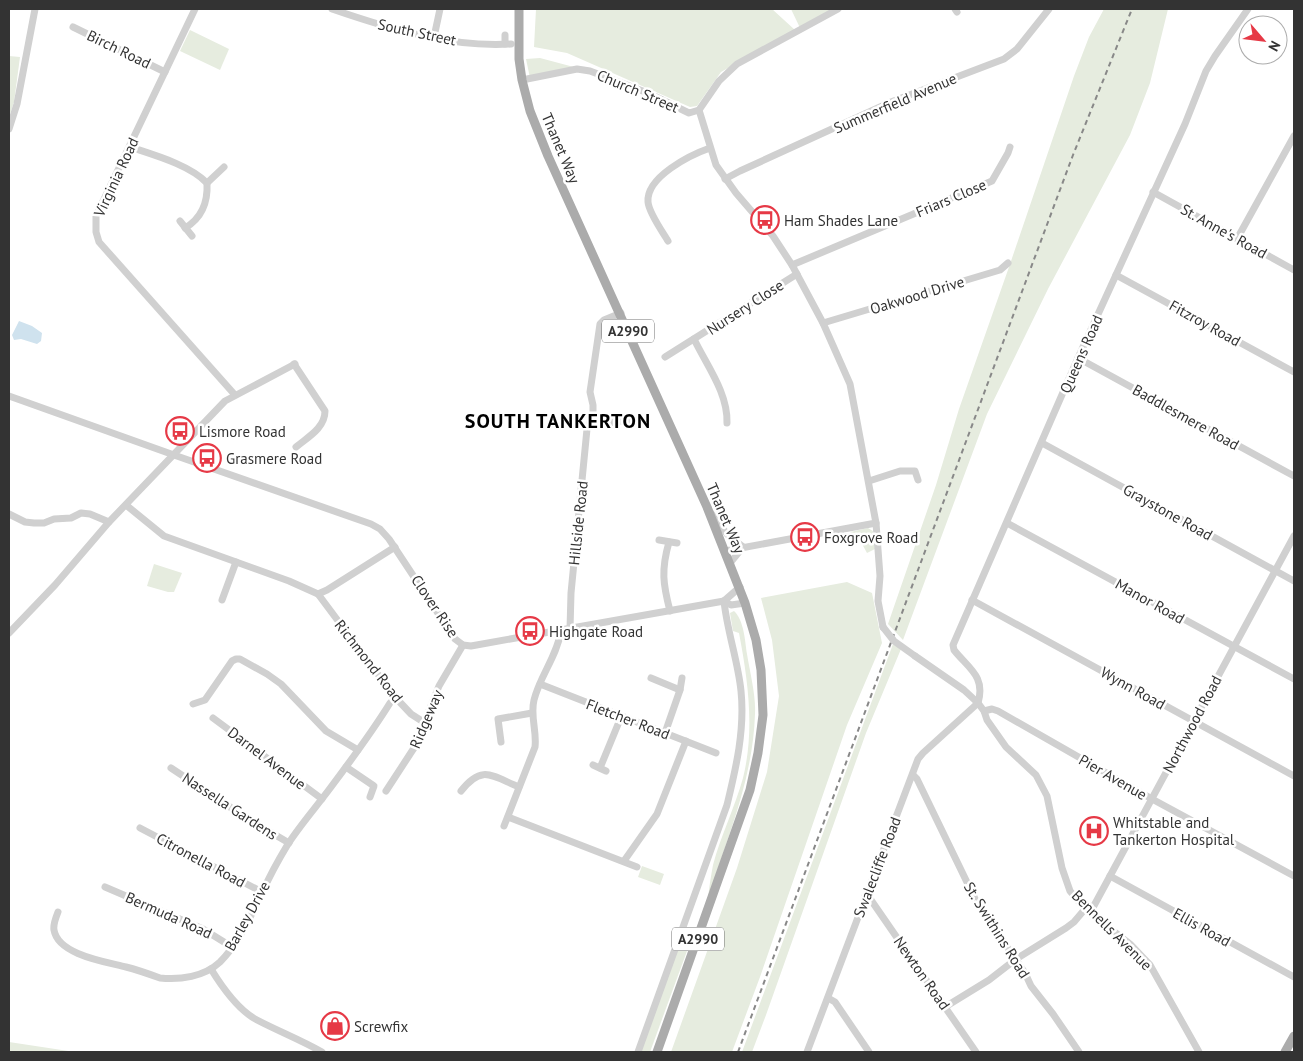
<svg xmlns="http://www.w3.org/2000/svg" width="1303" height="1061" viewBox="0 0 1303 1061" font-family="'PT Sans',sans-serif">
	<style>
		.green { fill: #e6ecdf }
		.water { fill: #cfe2ee }
		.lines { fill: none; stroke-linecap: round; stroke-linejoin: round }
		.minor { stroke: #d0d0d0; stroke-width: 7 }
		.major { stroke: #ababab; stroke-width: 9 }
		.rail { stroke: #888; stroke-width: 2; stroke-dasharray: 5 4; stroke-linecap: butt }
		.minor-bridge { stroke: #d0d0d0; stroke-width: 7 }
		.labels { text-anchor: middle; dominant-baseline: central; stroke-width: 5; stroke-linejoin: round; paint-order: stroke }
		.shield { fill: #fff; stroke: #707070; stroke-width: 1 }
		.shield-label { font-size: 14px; font-weight: bold; fill: #333 }
		.street-label { font-size: 15px; fill: #333; stroke: #fff }
		.poi-label { font-size: 15px; fill: #333; stroke: #fff; text-anchor: start }
		.district-label { font-size: 20px; font-weight: bold; letter-spacing: 1px; fill: #000; stroke: #fff }
	</style>
	<rect width="100%" height="100%" fill="#fff"/>
	<g class="green">
		<path d="M 536,9 L 772,9 L 795,30 L 721,72 L 697,106 L 690,107 L 567,53 L 534,47 Z"/>
		<path d="M 791,9 L 838,9 L 801,30 Z"/>
		<path d="M 1104,9 L 1168,9 L 1150,83 L 1130,135 L 1048,289 L 987,414 L 903,640 L 888,624 L 936,485 L 959,409 L 1009,267 L 1074,76 L 1089,37 Z"/>
		<path d="M 190,30 L 229,49 L 220,70 L 180,51 Z"/>
		<path d="M 9,56 L 20,57 L 14,102 L 9,117 Z"/>
		<path d="M 540,58 L 585,70 L 530,78 L 526,59 Z"/>
		<path d="M 868,528 L 873,531 L 875,549 L 867,553 L 861,542 L 850,532 Z"/>
		<path d="M 154,564 L 182,573 L 174,592 L 168,592 L 147,586 Z"/>
		<path d="M 847,582 L 872,593 L 882,643 L 847,725 L 760,977 L 732,1052 L 671,1052 L 737,868 L 767,772 L 779,696 L 772,640 L 761,598 Z"/>
		<path d="M 734,611 C 744,620 745,641 747,654 C 750,673 756,695 755,714 C 753,780 727,837 708,899 C 709,887 711,876 713,865 C 721,835 735,807 743,778 C 755,730 748,680 739,633 L 733,631 L 730,613 Z"/>
		<path d="M 893,644 L 901,649 L 866,733 L 766,1015 L 752,1052 L 742,1052 Z"/>
		<path d="M 642,866 L 664,874 L 660,885 L 638,877 Z"/>
		<path d="M 677,948 L 687,951 L 650,1052 L 640,1052 Z"/>
		<path d="M 9,1042 L 75,1052 L 9,1052 Z"/>
	</g>
	<path class="water" d="M 19,321 L 32,326 L 42,333 L 41,341 L 37,344 L 21,339 L 14,340 L 12,335 Z"/>
	<g class="lines">
		<g class="minor">
			<path d="M 195,9 L 96,216 L 96,232 L 99,242 L 235,395"/>
			<path d="M 332,9 C 387,28 452,48 511,44"/>
			<path d="M 955,9 L 957,12"/>
			<path d="M 73,27 L 165,72"/>
			<path d="M 434,37 L 440,9"/>
			<path d="M 505,44 L 505,35"/>
			<path d="M 522,80 L 577,69 L 590,71 L 648,93 L 689,113 L 699,110 L 719,81 L 737,64 L 838,9"/>
			<path d="M 699,110 L 716,165 L 736,193 L 773,236 L 792,265 L 823,323 L 850,384 L 876,523 L 880,576 L 878,601 L 883,627"/>
			<path d="M 9,129 L 17,104 L 35,9"/>
			<path d="M 130,147 C 154,155 190,165 207,183 C 208,202 202,218 185,228"/>
			<path d="M 725,179 L 740,171 L 891,102 L 1004,59 L 1017,49 L 1049,9"/>
			<path d="M 207,183 L 224,167"/>
			<path d="M 1153,192 L 1294,270"/>
			<path d="M 180,221 L 192,236"/>
			<path d="M 1237,239 L 1294,136"/>
			<path d="M 668,241 C 662,231 649,213 648,202 C 646,177 690,155 710,148"/>
			<path d="M 792,265 L 992,181 L 1008,153 L 1010,147"/>
			<path d="M 1116,275 L 1294,372"/>
			<path d="M 823,323 L 1000,270 L 1008,263"/>
			<path d="M 694,339 C 707,366 728,393 727,423"/>
			<path d="M 665,357 L 797,274"/>
			<path d="M 1078,358 L 1294,476"/>
			<path d="M 294,364 L 325,411 C 325,428 308,437 296,447"/>
			<path d="M 9,396 L 174,455 L 371,524 L 380,529 L 389,539 L 455,639 L 463,645 L 471,646 L 724,601 L 740,587"/>
			<path d="M 591,418 L 605,424 L 618,421 L 642,423"/>
			<path d="M 1042,443 L 1294,581"/>
			<path d="M 869,481 L 900,471 L 915,471 L 918,480"/>
			<path d="M 126,505 L 164,536 L 289,581 L 318,594 L 327,590 L 395,547"/>
			<path d="M 711,513 L 727,534 L 743,547"/>
			<path d="M 9,514 L 25,522 L 34,523 L 44,523 L 54,519 L 71,518 L 81,513 L 90,514 L 109,522"/>
			<path d="M 1007,523 L 1294,679"/>
			<path d="M 659,540 L 677,543"/>
			<path d="M 669,542 C 661,570 663,584 670,611"/>
			<path d="M 725,551 L 876,523"/>
			<path d="M 730,563 L 743,547"/>
			<path d="M 318,594 L 395,697 L 411,714 L 425,723"/>
			<path d="M 222,600 L 236,562"/>
			<path d="M 972,600 L 1294,776"/>
			<path d="M 724,601 L 731,605 L 745,603"/>
			<path d="M 570,629 L 571,593 L 587,429 L 593,414 L 593,405 L 590,392 L 600,324 L 604,320 L 621,313"/>
			<path d="M 9,633 L 55,585 L 109,522 L 225,401 L 295,364"/>
			<path d="M 915,656 L 964,690 L 978,703 L 984,711 L 987,720 L 1006,747 L 1036,775 L 1047,796 L 1062,868 L 1070,891 L 1085,909 L 1130,944 L 1150,965 L 1199,1052"/>
			<path d="M 651,678 L 680,690"/>
			<path d="M 540,684 L 716,753"/>
			<path d="M 978,703 C 986,676 968,668 954,650 L 953,645 L 1078,358 L 1185,124 L 1206,71 L 1215,56 L 1248,9"/>
			<path d="M 193,704 L 205,700 L 232,661 L 236,659 L 240,659 L 267,674 L 281,684 L 326,731 L 358,750"/>
			<path d="M 984,711 L 992,709 L 998,711 L 1152,799 L 1294,876"/>
			<path d="M 213,718 L 322,799"/>
			<path d="M 665,733 L 680,690 L 682,678"/>
			<path d="M 501,742 L 498,719 L 532,713"/>
			<path d="M 593,765 L 606,771"/>
			<path d="M 346,767 L 374,786 L 370,797"/>
			<path d="M 171,768 L 245,817 L 289,843"/>
			<path d="M 600,768 L 621,717"/>
			<path d="M 913,775 L 917,779 L 978,905 L 1025,973 L 1031,986 L 1053,1014 L 1079,1052"/>
			<path d="M 386,791 L 414,748 L 439,686 L 463,645"/>
			<path d="M 461,791 C 482,764 492,776 519,787"/>
			<path d="M 508,817 L 637,867"/>
			<path d="M 504,826 L 535,747 C 537,731 530,716 534,700 C 540,676 557,656 561,631"/>
			<path d="M 140,828 L 262,892"/>
			<path d="M 624,861 L 657,814 L 686,741"/>
			<path d="M 1110,876 L 1294,977"/>
			<path d="M 105,887 L 203,929 L 232,947"/>
			<path d="M 865,896 L 871,900 L 976,1052"/>
			<path d="M 58,912 C 56,917 53,925 54,930 C 58,955 107,962 126,967 C 138,970 149,974 160,978 C 180,980 204,977 220,962 C 240,942 251,915 263,891 C 270,875 279,859 288,844 C 301,824 317,806 331,787 C 352,759 372,732 390,703"/>
			<path d="M 1090,913 L 1294,536"/>
			<path d="M 211,969 C 222,987 238,1010 257,1020 C 278,1031 301,1040 322,1052"/>
			<path d="M 828,998 L 835,1002 L 869,1052"/>
			<path d="M 945,1007 L 989,980 L 1016,959 L 1066,928 L 1074,922 L 1085,909"/>
			<path d="M 638,1052 L 727,805 C 736,768 745,730 741,691 C 738,661 727,631 724,601"/>
			<path d="M 807,1052 L 918,759 L 923,753 L 978,703"/>
		</g>
		<g class="major">
			<path d="M 519,9 L 519,59 L 522,80 L 530,111 L 548,156 L 707,507 L 745,603 L 756,640 L 761,670 L 763,715 L 758,753 L 750,790 L 657,1052"/>
			<path d="M 1285,1052 L 1294,1036"/>
		</g>
		<path class="rail" d="M 738,1052 L 1073,155 L 1132,9"/>
		<path class="minor-bridge" d="M 883,627 L 894,641 L 915,656"/>
	</g>
	<defs>
		<symbol id="bus-ring" viewBox="-11 -11 22 22"><circle r="9.5" fill="#fff" stroke="#e63946" stroke-width="1.5"/><path d="M-5-6H5V4H4V6H2V4H-2V6H-4V4H-5ZM-3.5-4V0h7V-4ZM-3.5 1.2v1.5H-2V1.2ZM2 1.2v1.5H3.5V1.2Z" fill="#e63946"/></symbol>
		<symbol id="hospital-ring" viewBox="-11 -11 22 22"><circle r="9.5" fill="#fff" stroke="#e63946" stroke-width="1.5"/><path d="M-5-5h3v3.5h4V-5h3V5h-3V1.5h-4V5h-3Z" fill="#e63946"/></symbol>
		<symbol id="shop-ring" viewBox="-11 -11 22 22"><circle r="9.5" fill="#fff" stroke="#e63946" stroke-width="1.5"/><path d="M-5-2.5h2.3a2.7 3.5 0 0 1 5.4 0H5L5.5 6h-11ZM-1.5-2.5h3a1.5 2.3 0 0 0-3 0Z" fill="#e63946"/></symbol>
	</defs>
	<g fill-rule="evenodd">
		<use href="#bus-ring" x="749" y="204" width="32" height="32"/>
		<use href="#bus-ring" x="164" y="415" width="32" height="32"/>
		<use href="#bus-ring" x="191" y="442" width="32" height="32"/>
		<use href="#bus-ring" x="789" y="521" width="32" height="32"/>
		<use href="#bus-ring" x="514" y="615" width="32" height="32"/>
		<use href="#hospital-ring" x="1078" y="815" width="32" height="32"/>
		<use href="#shop-ring" x="319" y="1010" width="32" height="32"/>
	</g>
	<g class="labels">
		<g class="shield">
			<rect x="602" y="319.5" width="52" height="23" rx="4"/>
			<rect x="672" y="927.5" width="52" height="23" rx="4"/>
		</g>
		<g class="shield-label">
			<text x="628" y="331">A2990</text>
			<text x="698" y="939">A2990</text>
		</g>
		<g class="street-label">
			<text transform="translate(417 32) rotate(12)">South Street</text>
			<text transform="translate(119 49) rotate(26)">Birch Road</text>
			<text transform="translate(638 91) rotate(23)">Church Street</text>
			<text transform="translate(895 103) rotate(-23)">Summerfield Avenue</text>
			<text transform="translate(561 148) rotate(67)">Thanet Way</text>
			<text transform="translate(116 177) rotate(-65)">Virginia Road</text>
			<text transform="translate(951 198) rotate(-23)">Friars Close</text>
			<text transform="translate(1224 231) rotate(29)">St. Anne's Road</text>
			<text transform="translate(917 295) rotate(-17)">Oakwood Drive</text>
			<text transform="translate(745 307) rotate(-33)">Nursery Close</text>
			<text transform="translate(1205 323) rotate(29)">Fitzroy Road</text>
			<text transform="translate(1081 354) rotate(-66)">Queens Road</text>
			<text transform="translate(1186 417) rotate(29)">Baddlesmere Road</text>
			<text transform="translate(1168 512) rotate(29)">Graystone Road</text>
			<text transform="translate(726 518) rotate(67)">Thanet Way</text>
			<text transform="translate(578 523) rotate(-84)">Hillside Road</text>
			<text transform="translate(1150 601) rotate(29)">Manor Road</text>
			<text transform="translate(435 606) rotate(56)">Clover Rise</text>
			<text transform="translate(369 661) rotate(52)">Richmond Road</text>
			<text transform="translate(1133 688) rotate(29)">Wynn Road</text>
			<text transform="translate(426 719) rotate(-67)">Ridgeway</text>
			<text transform="translate(628 719) rotate(21)">Fletcher Road</text>
			<text transform="translate(1192 724) rotate(-62)">Northwood Road</text>
			<text transform="translate(267 758) rotate(37)">Darnel Avenue</text>
			<text transform="translate(1113 777) rotate(30)">Pier Avenue</text>
			<text transform="translate(230 806) rotate(33)">Nassella Gardens</text>
			<text transform="translate(201 860) rotate(28)">Citronella Road</text>
			<text transform="translate(877 867) rotate(-69)">Swalecliffe Road</text>
			<text transform="translate(169 915) rotate(24)">Bermuda Road</text>
			<text transform="translate(247 916) rotate(-61)">Barley Drive</text>
			<text transform="translate(1202 927) rotate(29)">Ellis Road</text>
			<text transform="translate(997 930) rotate(58)">St. Swithins Road</text>
			<text transform="translate(1112 930) rotate(45)">Bennells Avenue</text>
			<text transform="translate(922 973) rotate(55)">Newton Road</text>
		</g>
		<g class="poi-label">
			<text x="784" y="220">Ham Shades Lane</text>
			<text x="199" y="431">Lismore Road</text>
			<text x="226" y="458">Grasmere Road</text>
			<text x="824" y="537">Foxgrove Road</text>
			<text x="549" y="631">Highgate Road</text>
			<text x="1113" y="822">Whitstable and<tspan x="1113" dy="17">Tankerton Hospital</tspan></text>
			<text x="354" y="1026">Screwfix</text>
		</g>
		<g class="district-label">
			<text x="558" y="421">SOUTH TANKERTON</text>
		</g>
	</g>
	<rect width="1303" height="1061" fill="none" stroke="#333333" stroke-width="20"/>
	<g transform="translate(1263 40) rotate(118)"><circle r="24" fill="#ffffff" stroke="#adadad"/>
	<path d="M0-4L9 19L0 12L-9 19Z" fill="#e63946"/>
	<text y="-8" font-size="14" font-weight="bold" text-anchor="middle" fill="#333333">N</text>
	</g>
</svg>
